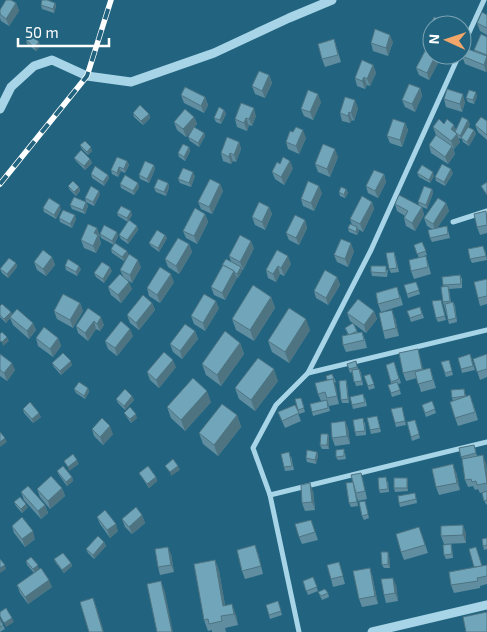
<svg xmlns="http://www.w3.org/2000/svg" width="487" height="632" viewBox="0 0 487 632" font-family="'Exo 2',sans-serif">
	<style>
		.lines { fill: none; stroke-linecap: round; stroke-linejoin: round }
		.minor { stroke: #a7d5e7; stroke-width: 5 }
		.tertiary { stroke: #a7d5e7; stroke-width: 9 }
		.rail-casing { stroke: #fff; stroke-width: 5.5 }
		.rail { stroke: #22647f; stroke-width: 4; stroke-dasharray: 11; stroke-linecap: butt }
		.wall { fill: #608ea0 }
		.shaded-wall { fill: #4e7482 }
		.building { fill: #70a5ba; stroke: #4e7482 }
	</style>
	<rect width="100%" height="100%" fill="#22647f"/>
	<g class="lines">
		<g class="minor">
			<path d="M 462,48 L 484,0"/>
			<path d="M 453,222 L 487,211"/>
			<path d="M 308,373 L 487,330"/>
			<path d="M 270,495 L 487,442"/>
			<path d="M 299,632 L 270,495 L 253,448 L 276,405 L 308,373 L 371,250 L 459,55"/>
		</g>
		<g class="tertiary">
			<path d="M 0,109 L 11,87 L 34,66 L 52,60 L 87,76 L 131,82 L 214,53 L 289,18 L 332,0"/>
			<path d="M 372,632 L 487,605"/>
		</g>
		<defs>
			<path id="rail" d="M 0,184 L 87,76 L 111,0"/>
		</defs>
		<use href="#rail" class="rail-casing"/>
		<use href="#rail" class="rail"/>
	</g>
	<g class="wall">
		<path d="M 16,3 L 19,11 L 9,26 L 1,21 L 0,18 L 0,10 Z"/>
		<path d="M 55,3 L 56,6 L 54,13 L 42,9 L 41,5 Z"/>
		<path d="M 487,15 L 487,35 L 480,31 L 477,23 Z"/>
		<path d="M 432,25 L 432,42 L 429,41 L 427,33 Z"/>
		<path d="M 487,37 L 487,70 L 486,72 L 465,64 L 462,56 L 475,52 L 474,50 Z"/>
		<path d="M 334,39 L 341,62 L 325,67 L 322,59 Z"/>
		<path d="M 26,40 L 39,42 L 40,46 L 36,51 L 27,44 Z"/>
		<path d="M 393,42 L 388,56 L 373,51 L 371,43 Z"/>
		<path d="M 435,56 L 438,63 L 429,80 L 419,75 L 416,68 Z"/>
		<path d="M 373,65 L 376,73 L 370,86 L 367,85 L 365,89 L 357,86 L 355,78 Z"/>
		<path d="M 269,75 L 272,83 L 265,98 L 255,94 L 252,86 Z"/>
		<path d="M 420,88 L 422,96 L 415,112 L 405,107 L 402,100 Z"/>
		<path d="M 181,95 L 205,97 L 208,105 L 204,113 L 184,103 Z"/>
		<path d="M 477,96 L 474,104 L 468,102 L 466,98 Z"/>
		<path d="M 444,99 L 465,102 L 462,112 L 446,107 Z"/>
		<path d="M 321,102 L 313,120 L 304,116 L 301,109 Z"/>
		<path d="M 358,108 L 354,121 L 352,120 L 350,123 L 342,121 L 340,113 Z"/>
		<path d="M 224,110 L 226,114 L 221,124 L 216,122 L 214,118 Z"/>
		<path d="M 133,113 L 149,114 L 150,118 L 143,125 L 134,117 Z"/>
		<path d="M 256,116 L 252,126 L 249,125 L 247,131 L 237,127 L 235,119 Z"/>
		<path d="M 194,117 L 197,124 L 194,127 L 204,133 L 205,136 L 199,147 L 190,141 L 188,137 L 194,128 L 186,137 L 177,130 L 174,122 Z"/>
		<path d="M 487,121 L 487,140 L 478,132 L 475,125 Z"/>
		<path d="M 405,123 L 408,130 L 402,147 L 390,143 L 387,136 Z"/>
		<path d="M 444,124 L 456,129 L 470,124 L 468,128 L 474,130 L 476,134 L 469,146 L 463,142 L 462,139 L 458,138 L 460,142 L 454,149 L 453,148 L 455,154 L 448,164 L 431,153 L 429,145 L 436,135 L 433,127 Z"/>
		<path d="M 306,138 L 299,154 L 288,149 L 286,142 Z"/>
		<path d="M 239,142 L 241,149 L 236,162 L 233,161 L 231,164 L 223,161 L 221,153 Z"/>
		<path d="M 80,145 L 92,151 L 88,155 L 82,149 Z"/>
		<path d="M 189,147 L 190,151 L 185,161 L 179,157 L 178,153 Z"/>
		<path d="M 338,157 L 330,177 L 318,172 L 315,164 Z"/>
		<path d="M 74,158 L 90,159 L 92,163 L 85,170 L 76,161 Z"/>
		<path d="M 127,161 L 129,165 L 125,173 L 121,171 L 118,177 L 112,174 L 111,170 Z"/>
		<path d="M 154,165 L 155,169 L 149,183 L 140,179 L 139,175 Z"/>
		<path d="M 293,168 L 284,185 L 275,179 L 272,172 Z"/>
		<path d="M 417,173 L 434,176 L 430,183 L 419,177 Z"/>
		<path d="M 453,173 L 445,186 L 436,181 L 435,177 Z"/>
		<path d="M 91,174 L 108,175 L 109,178 L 104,186 L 92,178 Z"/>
		<path d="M 384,174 L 386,182 L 378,198 L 368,193 L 366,186 Z"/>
		<path d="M 195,176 L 191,187 L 180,183 L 178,179 Z"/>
		<path d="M 138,183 L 139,187 L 134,195 L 121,188 L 120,184 Z"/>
		<path d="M 168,183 L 169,187 L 166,196 L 156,192 L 154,188 Z"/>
		<path d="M 220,184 L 223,191 L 212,214 L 201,209 L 198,202 Z"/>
		<path d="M 68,186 L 79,187 L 80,191 L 76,196 L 70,190 Z"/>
		<path d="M 346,189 L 348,193 L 345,198 L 340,196 L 339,192 Z"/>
		<path d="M 432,189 L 433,193 L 427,209 L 420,206 L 422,207 L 424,215 L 415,231 L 406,226 L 404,218 L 405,216 L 397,211 L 395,204 L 419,205 L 418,202 Z"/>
		<path d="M 322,193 L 314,211 L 303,206 L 301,199 Z"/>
		<path d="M 100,194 L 94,206 L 86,202 L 85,198 Z"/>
		<path d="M 86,202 L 88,206 L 85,214 L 72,209 L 70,205 Z"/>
		<path d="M 372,202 L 374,209 L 363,232 L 358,229 L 359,231 L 357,235 L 349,232 L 348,228 L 352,225 L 350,219 Z"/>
		<path d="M 446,203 L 449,211 L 437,228 L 447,226 L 450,238 L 432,242 L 430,238 L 432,229 L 427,226 L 424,218 Z"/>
		<path d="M 269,207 L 272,214 L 265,230 L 255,225 L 252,217 Z"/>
		<path d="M 43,208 L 61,209 L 56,219 L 44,212 Z"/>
		<path d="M 487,212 L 487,233 L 480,235 L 477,227 Z"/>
		<path d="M 117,213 L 132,215 L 129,220 L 137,226 L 138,230 L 128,244 L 121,239 L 119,235 L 128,222 L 118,216 Z"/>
		<path d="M 205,214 L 208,222 L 197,244 L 186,238 L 183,231 Z"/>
		<path d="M 59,218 L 76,219 L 72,228 L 60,222 Z"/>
		<path d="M 305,220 L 307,228 L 299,245 L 289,240 L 286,233 Z"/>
		<path d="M 97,228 L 100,236 L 99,237 L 101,243 L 96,253 L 84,248 L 81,240 Z"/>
		<path d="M 100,234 L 118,236 L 114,245 L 101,238 Z"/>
		<path d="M 165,235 L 167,238 L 159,252 L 151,246 L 149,243 Z"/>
		<path d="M 422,242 L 427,255 L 419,258 L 414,245 Z"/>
		<path d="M 189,244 L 192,252 L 179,274 L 168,267 L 165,259 Z"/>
		<path d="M 254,248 L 243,270 L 241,269 L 242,271 L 238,278 L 236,276 L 237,278 L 225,300 L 214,295 L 211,287 L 231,261 L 229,256 Z"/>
		<path d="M 111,249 L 127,251 L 128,255 L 124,261 L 112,253 Z"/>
		<path d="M 277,250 L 291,264 L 284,276 L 280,274 L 276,282 L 268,278 L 266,270 Z"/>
		<path d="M 485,250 L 487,260 L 472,263 L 470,259 Z"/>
		<path d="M 354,251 L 348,267 L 337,262 L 334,255 Z"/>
		<path d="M 395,255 L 399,272 L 391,273 L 389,269 Z"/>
		<path d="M 426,256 L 431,274 L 414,279 L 411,271 Z"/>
		<path d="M 52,257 L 55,265 L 46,276 L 37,270 L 34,262 Z"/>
		<path d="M 16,263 L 17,267 L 8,278 L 2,273 L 0,269 Z"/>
		<path d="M 65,266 L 81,269 L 77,276 L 66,270 Z"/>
		<path d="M 141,267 L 132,283 L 126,279 L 132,289 L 121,303 L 111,295 L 108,287 L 123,276 L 120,270 Z"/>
		<path d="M 388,270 L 387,277 L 372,276 L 371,272 Z"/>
		<path d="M 112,271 L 104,283 L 96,277 L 94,273 Z"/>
		<path d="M 460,275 L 462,279 L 462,288 L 449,289 L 451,302 L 453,302 L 455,306 L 457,322 L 449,324 L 443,302 L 443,285 Z"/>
		<path d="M 337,277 L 340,285 L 328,305 L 316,298 L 314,291 Z"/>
		<path d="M 487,279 L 487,304 L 480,306 L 478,298 Z"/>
		<path d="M 174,282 L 160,303 L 149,296 L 147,288 Z"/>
		<path d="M 416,282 L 420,294 L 408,298 L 404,285 Z"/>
		<path d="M 400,295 L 403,305 L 381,312 L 378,304 Z"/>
		<path d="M 271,297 L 275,308 L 254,341 L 236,330 L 232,319 Z"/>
		<path d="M 441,300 L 446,320 L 438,322 L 436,318 Z"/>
		<path d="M 80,303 L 83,311 L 73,328 L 57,319 L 54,311 Z"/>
		<path d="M 152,303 L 155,310 L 139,330 L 130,323 L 127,315 Z"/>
		<path d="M 0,306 L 11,312 L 12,315 L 33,323 L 36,330 L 29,339 L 13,325 L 10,318 L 6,323 L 0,317 Z"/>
		<path d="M 420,307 L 424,318 L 411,322 L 407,311 Z"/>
		<path d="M 88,308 L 104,325 L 100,331 L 96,329 L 88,341 L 78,333 L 76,326 Z"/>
		<path d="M 219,308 L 205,331 L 194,324 L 191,316 Z"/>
		<path d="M 374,311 L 377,319 L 366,333 L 350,321 L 347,313 Z"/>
		<path d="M 395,318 L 399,336 L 385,339 L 383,331 Z"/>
		<path d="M 345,328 L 357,331 L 358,333 L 362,332 L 365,340 L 367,348 L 346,352 L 343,345 L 348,335 Z"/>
		<path d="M 310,330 L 289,363 L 272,352 L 268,341 Z"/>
		<path d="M 195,331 L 198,339 L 182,359 L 173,352 L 170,344 Z"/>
		<path d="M 133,336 L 117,356 L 108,349 L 105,341 Z"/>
		<path d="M 36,338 L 58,338 L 61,346 L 53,357 L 38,346 Z"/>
		<path d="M 240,343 L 244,354 L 221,386 L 206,375 L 202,364 Z"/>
		<path d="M 0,354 L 15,370 L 7,381 L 0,376 Z"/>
		<path d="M 470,354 L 475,370 L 462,373 L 461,369 Z"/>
		<path d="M 487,354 L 487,377 L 480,380 L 473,359 Z"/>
		<path d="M 420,357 L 423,370 L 430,368 L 436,388 L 421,392 L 417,378 L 406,381 L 403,373 Z"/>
		<path d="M 449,360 L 453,375 L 446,377 L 441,362 Z"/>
		<path d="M 356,361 L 358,369 L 359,369 L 361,373 L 363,385 L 356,386 L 352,372 L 350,373 L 347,364 Z"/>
		<path d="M 394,362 L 401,383 L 398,384 L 401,394 L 392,397 L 388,385 L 391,384 L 386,365 Z"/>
		<path d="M 52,363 L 72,365 L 61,375 L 54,367 Z"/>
		<path d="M 176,367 L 159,388 L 150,380 L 147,372 Z"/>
		<path d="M 332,374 L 336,382 L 334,383 L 339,404 L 329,406 L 327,400 L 321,401 L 318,394 Z"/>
		<path d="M 370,374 L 375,388 L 369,390 L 364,376 Z"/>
		<path d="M 346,380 L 347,384 L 349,403 L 342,403 L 341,400 Z"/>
		<path d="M 278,381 L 255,411 L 239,399 L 235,388 Z"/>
		<path d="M 88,388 L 89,392 L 85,399 L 76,393 L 74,389 Z"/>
		<path d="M 464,389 L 466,397 L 473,403 L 478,420 L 458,426 L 455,418 L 453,401 L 452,398 Z"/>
		<path d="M 132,396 L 134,400 L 125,410 L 118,403 L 116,399 Z"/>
		<path d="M 301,398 L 305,412 L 299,414 L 295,399 Z"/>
		<path d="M 365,398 L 367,406 L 353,409 L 352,405 Z"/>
		<path d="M 432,401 L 436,413 L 426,417 L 422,405 Z"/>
		<path d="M 211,402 L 185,431 L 171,418 L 167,407 Z"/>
		<path d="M 328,404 L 330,411 L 313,416 L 312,412 Z"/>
		<path d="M 295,405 L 301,421 L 285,428 L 278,412 Z"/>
		<path d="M 402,407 L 406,425 L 396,427 L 395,423 Z"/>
		<path d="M 23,409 L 41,417 L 33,423 L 24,413 Z"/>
		<path d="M 124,413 L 137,418 L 131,423 L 126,416 Z"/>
		<path d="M 237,415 L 241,427 L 218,456 L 203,444 L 199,433 Z"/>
		<path d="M 377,416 L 381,432 L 371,434 L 370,430 Z"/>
		<path d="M 415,420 L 420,438 L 412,441 L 407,422 Z"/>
		<path d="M 345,421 L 348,429 L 350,444 L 335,446 L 332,438 Z"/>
		<path d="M 365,422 L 366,435 L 356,436 L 355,432 Z"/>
		<path d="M 92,429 L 113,434 L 103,445 L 94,436 Z"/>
		<path d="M 328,434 L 329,438 L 329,449 L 322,449 L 320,445 Z"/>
		<path d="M 474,445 L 477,456 L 486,463 L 487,472 L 487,504 L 486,505 L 482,493 L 487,491 L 480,493 L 478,489 L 475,490 L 473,486 L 468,487 L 465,480 L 462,459 L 459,448 Z"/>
		<path d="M 317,452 L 318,456 L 316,464 L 307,462 L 306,458 Z"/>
		<path d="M 345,453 L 346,459 L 338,460 L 336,457 Z"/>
		<path d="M 291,456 L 294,470 L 285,471 L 284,467 Z"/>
		<path d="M 57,471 L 72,477 L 73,481 L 67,486 L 59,475 Z"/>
		<path d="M 456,472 L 460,490 L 439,495 L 436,487 Z"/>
		<path d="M 139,473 L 156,477 L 157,481 L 149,488 Z"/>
		<path d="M 361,473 L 363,481 L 367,499 L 358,501 L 356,494 L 358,506 L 351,507 L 349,503 L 353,482 Z"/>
		<path d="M 407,478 L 408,481 L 408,491 L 395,492 L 394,488 Z"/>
		<path d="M 388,481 L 389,492 L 380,493 L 379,490 Z"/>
		<path d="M 62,488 L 65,496 L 50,509 L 40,497 L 37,489 Z"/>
		<path d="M 313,491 L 315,510 L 305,511 L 302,503 Z"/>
		<path d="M 21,492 L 45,505 L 48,513 L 41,519 L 24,500 Z"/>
		<path d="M 416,497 L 417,503 L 400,507 L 399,503 Z"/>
		<path d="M 365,501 L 369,518 L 364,520 L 362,516 Z"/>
		<path d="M 14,502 L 28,507 L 22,513 L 16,506 Z"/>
		<path d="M 142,515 L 145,523 L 132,534 L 125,527 L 122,519 Z"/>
		<path d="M 97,517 L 118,531 L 110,538 L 100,524 Z"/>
		<path d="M 311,520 L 318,540 L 302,544 L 299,537 Z"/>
		<path d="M 12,526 L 35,539 L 25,547 L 14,533 Z"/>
		<path d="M 466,533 L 466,543 L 444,544 L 441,536 Z"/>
		<path d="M 422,535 L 428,553 L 404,560 L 401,552 Z"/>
		<path d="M 487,538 L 487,549 L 484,550 L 483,546 Z"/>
		<path d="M 104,542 L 106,546 L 94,559 L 88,553 L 86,549 Z"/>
		<path d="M 451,544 L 452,548 L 453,558 L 446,559 L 444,555 Z"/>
		<path d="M 258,553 L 263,574 L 245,579 L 242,571 Z"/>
		<path d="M 171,554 L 174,572 L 160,575 L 158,567 Z"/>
		<path d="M 389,556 L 390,568 L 384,568 L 382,565 Z"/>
		<path d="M 54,559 L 71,563 L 72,566 L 64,573 L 56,563 Z"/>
		<path d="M 215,560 L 219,571 L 225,605 L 236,615 L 238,625 L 225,628 L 226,632 L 212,632 L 212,630 L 208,631 L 204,620 Z"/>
		<path d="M 26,561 L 39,569 L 35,573 L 52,587 L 28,604 L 20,593 L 17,585 L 34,573 L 27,565 Z"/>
		<path d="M 482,566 L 487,566 L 487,584 L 480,586 L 480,588 L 454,593 L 451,585 Z"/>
		<path d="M 341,569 L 345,584 L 333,587 L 331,579 Z"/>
		<path d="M 372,575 L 378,604 L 362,607 L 359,599 Z"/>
		<path d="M 313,577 L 318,591 L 308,595 L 303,581 Z"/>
		<path d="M 396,585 L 398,601 L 386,603 L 384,595 Z"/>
		<path d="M 318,592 L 328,593 L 329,597 L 322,600 Z"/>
		<path d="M 278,601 L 282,615 L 270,619 L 266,605 Z"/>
		<path d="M 0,619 L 5,629 L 0,632 Z"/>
	</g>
	<g class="shaded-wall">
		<path d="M 16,3 L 19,11 L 9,26 L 6,19 Z"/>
		<path d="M 55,3 L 56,6 L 54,13 L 53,9 Z"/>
		<path d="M 390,35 L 393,42 L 388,56 L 386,48 Z"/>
		<path d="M 39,42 L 40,46 L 36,51 L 34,47 Z"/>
		<path d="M 435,56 L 438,63 L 429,80 L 427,73 Z"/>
		<path d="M 487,56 L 487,70 L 486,72 L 484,65 Z"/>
		<path d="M 373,65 L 376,73 L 370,86 L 367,79 Z"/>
		<path d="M 269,75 L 272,83 L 265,98 L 262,91 Z"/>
		<path d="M 364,77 L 367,85 L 365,89 L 362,81 Z"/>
		<path d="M 420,88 L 422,96 L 415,112 L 412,104 Z"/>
		<path d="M 476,92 L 477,96 L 474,104 L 473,100 Z"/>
		<path d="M 318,94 L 321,102 L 313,120 L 310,112 Z"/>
		<path d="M 463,94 L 465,102 L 462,112 L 460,104 Z"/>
		<path d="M 205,97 L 208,105 L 204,113 L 201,106 Z"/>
		<path d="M 355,100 L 358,108 L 354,121 L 351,113 Z"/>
		<path d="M 254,108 L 256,116 L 252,126 L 249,119 Z"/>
		<path d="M 224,110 L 226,114 L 221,124 L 220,120 Z"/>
		<path d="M 349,112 L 352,120 L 350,123 L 348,116 Z"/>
		<path d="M 149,114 L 150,118 L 143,125 L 141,121 Z"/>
		<path d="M 194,117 L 197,124 L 186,137 L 183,129 Z"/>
		<path d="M 246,118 L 249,125 L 247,131 L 244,123 Z"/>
		<path d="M 468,120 L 470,124 L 462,139 L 461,138 L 462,140 L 460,136 Z"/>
		<path d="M 405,123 L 408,130 L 402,147 L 400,140 Z"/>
		<path d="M 454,125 L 457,132 L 456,134 L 451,129 Z"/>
		<path d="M 303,130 L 306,138 L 299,154 L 296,146 Z"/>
		<path d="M 474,130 L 476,134 L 469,146 L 467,142 Z"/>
		<path d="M 204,133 L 205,136 L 199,147 L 198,143 Z"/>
		<path d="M 457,134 L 460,142 L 454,149 L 451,141 Z"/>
		<path d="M 239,142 L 241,149 L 236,162 L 234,155 Z"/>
		<path d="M 452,146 L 455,154 L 448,164 L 445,157 Z"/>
		<path d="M 91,147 L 92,151 L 88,155 L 87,152 Z"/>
		<path d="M 189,147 L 190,151 L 185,161 L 184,157 Z"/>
		<path d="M 335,149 L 338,157 L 330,177 L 327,169 Z"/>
		<path d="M 230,153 L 233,161 L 231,164 L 229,157 Z"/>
		<path d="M 90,159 L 92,163 L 85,170 L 84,166 Z"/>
		<path d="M 127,161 L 129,165 L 125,173 L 124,169 Z"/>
		<path d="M 290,161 L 293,168 L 284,185 L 281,177 Z"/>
		<path d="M 154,165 L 155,169 L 149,183 L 147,179 Z"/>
		<path d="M 119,167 L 121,171 L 118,177 L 117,173 Z"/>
		<path d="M 451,169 L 453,173 L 445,186 L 444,182 Z"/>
		<path d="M 193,172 L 195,176 L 191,187 L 189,183 Z"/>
		<path d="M 433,172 L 434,176 L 430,183 L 429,180 Z"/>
		<path d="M 384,174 L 386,182 L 378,198 L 375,191 Z"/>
		<path d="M 108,175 L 109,178 L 104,186 L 103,182 Z"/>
		<path d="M 138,183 L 139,187 L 134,195 L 133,191 Z"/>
		<path d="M 168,183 L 169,187 L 166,196 L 164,192 Z"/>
		<path d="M 220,184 L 223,191 L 212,214 L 209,207 Z"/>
		<path d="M 319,186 L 322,193 L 314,211 L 311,203 Z"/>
		<path d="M 79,187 L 80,191 L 76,196 L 74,192 Z"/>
		<path d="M 346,189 L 348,193 L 345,198 L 344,195 Z"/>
		<path d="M 432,189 L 433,193 L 427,209 L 426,205 Z"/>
		<path d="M 99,191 L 100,194 L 94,206 L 93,202 Z"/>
		<path d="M 86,202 L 88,206 L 85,214 L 83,210 Z"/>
		<path d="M 372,202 L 374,209 L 363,232 L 360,224 Z"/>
		<path d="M 446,203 L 449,211 L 435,231 L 433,224 Z"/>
		<path d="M 60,205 L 61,209 L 56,219 L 54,215 Z"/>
		<path d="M 269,207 L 272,214 L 265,230 L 262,222 Z"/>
		<path d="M 422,207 L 424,215 L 415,231 L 412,223 Z"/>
		<path d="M 131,211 L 132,215 L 128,222 L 127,218 Z"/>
		<path d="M 205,214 L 208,222 L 197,244 L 194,236 Z"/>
		<path d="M 75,215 L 76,219 L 72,228 L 70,224 Z"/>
		<path d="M 305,220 L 307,228 L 299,245 L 296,238 Z"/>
		<path d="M 137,226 L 138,230 L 128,244 L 127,240 Z"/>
		<path d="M 357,227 L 359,231 L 357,235 L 356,232 Z"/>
		<path d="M 97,228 L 100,236 L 99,237 L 101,243 L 96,253 L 93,246 L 94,233 Z"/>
		<path d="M 117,232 L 118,236 L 114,245 L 112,241 Z"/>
		<path d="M 165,235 L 167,238 L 159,252 L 158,248 Z"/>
		<path d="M 251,241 L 254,248 L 243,270 L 240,262 Z"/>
		<path d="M 351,243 L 354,251 L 348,267 L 345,259 Z"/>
		<path d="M 189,244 L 192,252 L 179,274 L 176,266 Z"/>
		<path d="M 127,251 L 128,255 L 124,261 L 122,257 Z"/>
		<path d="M 288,256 L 291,264 L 284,276 L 281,268 Z"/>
		<path d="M 52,257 L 55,265 L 46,276 L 43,269 Z"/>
		<path d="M 138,260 L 141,267 L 132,283 L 130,275 Z"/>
		<path d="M 16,263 L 17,267 L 8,278 L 7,274 Z"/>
		<path d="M 79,266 L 81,269 L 77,276 L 76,272 Z"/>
		<path d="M 278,266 L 280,274 L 276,282 L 273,274 Z"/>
		<path d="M 110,267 L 112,271 L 104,283 L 103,279 Z"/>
		<path d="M 241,267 L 242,271 L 238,278 L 237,274 Z"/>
		<path d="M 234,271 L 237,278 L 225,300 L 222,293 Z"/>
		<path d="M 171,274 L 174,282 L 160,303 L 157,295 Z"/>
		<path d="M 337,277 L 340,285 L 328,305 L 326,298 Z"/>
		<path d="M 129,282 L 132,289 L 121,303 L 118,295 Z"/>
		<path d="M 271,297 L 275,308 L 254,341 L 250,330 Z"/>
		<path d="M 216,301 L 219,308 L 205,331 L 203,323 Z"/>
		<path d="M 80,303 L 83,311 L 73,328 L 70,320 Z"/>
		<path d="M 152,303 L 155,310 L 139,330 L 136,323 Z"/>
		<path d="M 392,310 L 395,318 L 399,336 L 396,328 Z"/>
		<path d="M 374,311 L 377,319 L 366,333 L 364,325 Z"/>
		<path d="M 11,312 L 12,316 L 6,323 L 4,319 Z"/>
		<path d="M 101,317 L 104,325 L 100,331 L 97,324 Z"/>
		<path d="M 306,319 L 310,330 L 289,363 L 285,352 Z"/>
		<path d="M 94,321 L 96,329 L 88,341 L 85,333 Z"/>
		<path d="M 33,323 L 36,330 L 29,339 L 27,331 Z"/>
		<path d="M 130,329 L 133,336 L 117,356 L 115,348 Z"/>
		<path d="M 195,331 L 198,339 L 182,359 L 180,351 Z"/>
		<path d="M 7,337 L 9,341 L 3,346 L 2,342 Z"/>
		<path d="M 58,338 L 61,346 L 53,357 L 50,349 Z"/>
		<path d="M 240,343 L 244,354 L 221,386 L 217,375 Z"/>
		<path d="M 418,349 L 425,377 L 422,369 Z"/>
		<path d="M 173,360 L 176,367 L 159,388 L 156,380 Z"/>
		<path d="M 71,361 L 72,365 L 61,375 L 60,371 Z"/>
		<path d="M 12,363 L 15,370 L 7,381 L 4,373 Z"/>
		<path d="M 274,369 L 278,381 L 255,411 L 251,400 Z"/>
		<path d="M 333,379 L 336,387 L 339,404 L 337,396 Z"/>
		<path d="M 346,380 L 347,384 L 349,403 L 348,399 Z"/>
		<path d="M 88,388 L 89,392 L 85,399 L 84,396 Z"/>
		<path d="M 207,391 L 211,402 L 185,431 L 181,420 Z"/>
		<path d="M 132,396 L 134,400 L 125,410 L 124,406 Z"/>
		<path d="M 39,413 L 41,417 L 33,423 L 32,419 Z"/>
		<path d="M 136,414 L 137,418 L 131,423 L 130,419 Z"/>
		<path d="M 237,415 L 241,427 L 218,456 L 214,445 Z"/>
		<path d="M 345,421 L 348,429 L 350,444 L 347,436 Z"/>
		<path d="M 110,426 L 113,434 L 103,445 L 100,437 Z"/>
		<path d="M 328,434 L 329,438 L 329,449 L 327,445 Z"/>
		<path d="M 5,438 L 7,442 L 0,447 L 0,442 Z"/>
		<path d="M 317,452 L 318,456 L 316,464 L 315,460 Z"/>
		<path d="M 483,455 L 486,463 L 487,472 L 487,481 Z"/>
		<path d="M 77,460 L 79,464 L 69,471 L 68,467 Z"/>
		<path d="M 453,464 L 456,472 L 460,490 L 457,483 Z"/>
		<path d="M 178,466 L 180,470 L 171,476 L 170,472 Z"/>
		<path d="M 72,477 L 73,481 L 67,486 L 66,482 Z"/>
		<path d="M 156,477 L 157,481 L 149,488 L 147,484 Z"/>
		<path d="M 407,478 L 408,481 L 408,491 L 407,488 Z"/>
		<path d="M 310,483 L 313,491 L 315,510 L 312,502 Z"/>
		<path d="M 62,488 L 65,496 L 50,509 L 48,501 Z"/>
		<path d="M 26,504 L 28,507 L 22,513 L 21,509 Z"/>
		<path d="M 45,505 L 48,513 L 41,519 L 38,511 Z"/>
		<path d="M 142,515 L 145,523 L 132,534 L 129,527 Z"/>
		<path d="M 116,524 L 118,531 L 110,538 L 107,530 Z"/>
		<path d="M 463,525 L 466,533 L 466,543 L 463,535 Z"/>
		<path d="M 33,531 L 35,539 L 25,547 L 22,539 Z"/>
		<path d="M 104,542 L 106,546 L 94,559 L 93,555 Z"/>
		<path d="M 168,547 L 171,554 L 174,572 L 171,565 Z"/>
		<path d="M 388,552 L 389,556 L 390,568 L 388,564 Z"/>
		<path d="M 215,560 L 219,571 L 227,617 L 223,606 Z"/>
		<path d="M 71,563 L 72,566 L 64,573 L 62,570 Z"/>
		<path d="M 5,565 L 6,569 L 0,573 L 0,568 Z"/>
		<path d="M 38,565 L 39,569 L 35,573 L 33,569 Z"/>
		<path d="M 370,568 L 372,575 L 378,604 L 375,596 Z"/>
		<path d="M 393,578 L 396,585 L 398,601 L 395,593 Z"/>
		<path d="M 49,580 L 52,587 L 28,604 L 25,597 Z"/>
		<path d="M 161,581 L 165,592 L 173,632 L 172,632 Z"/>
		<path d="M 93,598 L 97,609 L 104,632 L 103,632 Z"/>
		<path d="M 232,604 L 236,615 L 238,625 L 234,614 Z"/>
		<path d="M 12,618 L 14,622 L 6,627 L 4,623 Z"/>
	</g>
	<g class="building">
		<path d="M 6,0 L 11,0 L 16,3 L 6,19 L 0,14 L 0,10 Z"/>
		<path d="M 42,0 L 47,0 L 55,3 L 53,9 L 41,5 Z"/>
		<path d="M 482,12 L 487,15 L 487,28 L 477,23 Z"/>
		<path d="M 434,17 L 450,25 L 432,25 L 432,36 L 427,33 Z"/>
		<path d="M 375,29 L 390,35 L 386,48 L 371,43 Z"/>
		<path d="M 481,34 L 487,37 L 487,55 L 474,50 Z"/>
		<path d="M 31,35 L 39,42 L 34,47 L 26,40 Z"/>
		<path d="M 334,39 L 338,55 L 322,59 L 318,44 Z"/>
		<path d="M 465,48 L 487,56 L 484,65 L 462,56 Z"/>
		<path d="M 425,51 L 432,54 L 432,55 L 435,56 L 427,73 L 416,68 Z"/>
		<path d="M 362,60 L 373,65 L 367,79 L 364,77 L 362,81 L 355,78 Z"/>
		<path d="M 259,71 L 269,75 L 262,91 L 252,86 Z"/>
		<path d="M 409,84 L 420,88 L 412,104 L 402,100 Z"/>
		<path d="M 185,87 L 205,97 L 201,106 L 181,95 Z"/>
		<path d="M 447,89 L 463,94 L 460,104 L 444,99 Z"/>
		<path d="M 308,90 L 318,94 L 310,112 L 301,109 Z"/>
		<path d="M 469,90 L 476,92 L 473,100 L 466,98 Z"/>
		<path d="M 345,97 L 355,100 L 351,113 L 349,112 L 348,116 L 340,113 Z"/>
		<path d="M 241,103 L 254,108 L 249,119 L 246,118 L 244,123 L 235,119 Z"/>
		<path d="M 140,105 L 149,114 L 141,121 L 133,113 Z"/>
		<path d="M 219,107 L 224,110 L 220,120 L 214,118 Z"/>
		<path d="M 185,109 L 194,117 L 183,129 L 174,122 Z"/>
		<path d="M 462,117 L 468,120 L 460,136 L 455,132 Z"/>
		<path d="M 481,117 L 487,121 L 487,135 L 475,125 Z"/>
		<path d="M 393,119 L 405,123 L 400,140 L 387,136 Z"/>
		<path d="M 439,119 L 444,124 L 447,119 L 454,125 L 451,129 L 457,134 L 451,141 L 433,127 Z"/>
		<path d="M 194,127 L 204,133 L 198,143 L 188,137 Z"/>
		<path d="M 296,127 L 303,130 L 296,146 L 286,142 L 290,131 L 293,132 Z"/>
		<path d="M 468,127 L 474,130 L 467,142 L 461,138 Z"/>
		<path d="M 436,135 L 452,146 L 445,157 L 429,145 Z"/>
		<path d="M 227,137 L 239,142 L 234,155 L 230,153 L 229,157 L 221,153 Z"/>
		<path d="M 85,141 L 91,147 L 87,152 L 80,145 Z"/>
		<path d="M 183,144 L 189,147 L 184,157 L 178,153 Z"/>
		<path d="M 323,144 L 335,149 L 327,169 L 315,164 Z"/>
		<path d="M 81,150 L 90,159 L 84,166 L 74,158 Z"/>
		<path d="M 117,157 L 127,161 L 124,169 L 119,167 L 117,173 L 111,170 Z"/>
		<path d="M 283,157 L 290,161 L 281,177 L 272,172 L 277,162 L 280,164 Z"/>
		<path d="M 145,161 L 154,165 L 147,179 L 139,175 Z"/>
		<path d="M 442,164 L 451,169 L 444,182 L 435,177 Z"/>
		<path d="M 422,165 L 433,172 L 429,180 L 417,173 Z"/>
		<path d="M 95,166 L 108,175 L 103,182 L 91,174 Z"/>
		<path d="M 183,168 L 193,172 L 189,183 L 178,179 Z"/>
		<path d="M 374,170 L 384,174 L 375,191 L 366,186 Z"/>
		<path d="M 125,175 L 138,183 L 133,191 L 120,184 Z"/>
		<path d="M 158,179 L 168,183 L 164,192 L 154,188 Z"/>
		<path d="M 210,179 L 220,184 L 209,207 L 198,202 Z"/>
		<path d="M 73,181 L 79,187 L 74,192 L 68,186 Z"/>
		<path d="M 308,181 L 319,186 L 311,203 L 301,199 Z"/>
		<path d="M 487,182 L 487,195 L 481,186 Z"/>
		<path d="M 91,186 L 99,191 L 93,202 L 85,198 Z"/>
		<path d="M 424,186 L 432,189 L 426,205 L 418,202 Z"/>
		<path d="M 341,187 L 346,189 L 344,195 L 339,192 Z"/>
		<path d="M 399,195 L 422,207 L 412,223 L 404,218 L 408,211 L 395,204 Z"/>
		<path d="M 362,196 L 372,202 L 360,224 L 350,219 Z"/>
		<path d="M 74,197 L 86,202 L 83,210 L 70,205 Z"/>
		<path d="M 49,198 L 60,205 L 54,215 L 43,208 Z"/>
		<path d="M 438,198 L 446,203 L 433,224 L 424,218 Z"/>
		<path d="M 259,202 L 269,207 L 262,222 L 252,217 Z"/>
		<path d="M 121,206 L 131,211 L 127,218 L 117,213 Z"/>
		<path d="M 195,208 L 205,214 L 194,236 L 183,231 Z"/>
		<path d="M 63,210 L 75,215 L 70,224 L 59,218 Z"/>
		<path d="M 486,211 L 487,225 L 477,227 L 474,214 Z"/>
		<path d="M 295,215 L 305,220 L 296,238 L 286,233 Z"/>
		<path d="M 129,220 L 137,226 L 127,240 L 119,235 Z"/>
		<path d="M 88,224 L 97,228 L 94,233 L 98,235 L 93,246 L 81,240 Z"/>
		<path d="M 350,224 L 357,227 L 356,232 L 348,228 Z"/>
		<path d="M 104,225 L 117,232 L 112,241 L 100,234 Z"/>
		<path d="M 447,226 L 448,234 L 430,238 L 428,230 Z"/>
		<path d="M 157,230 L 165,235 L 158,248 L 149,243 Z"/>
		<path d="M 240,235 L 251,241 L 240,262 L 229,256 Z"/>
		<path d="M 178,238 L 189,244 L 176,266 L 165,259 Z"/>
		<path d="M 341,239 L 351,243 L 345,259 L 334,255 Z"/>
		<path d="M 422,242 L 426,251 L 417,254 L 414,245 Z"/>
		<path d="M 115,243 L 127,251 L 122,257 L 111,249 Z"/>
		<path d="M 483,246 L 486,256 L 470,259 L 468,249 Z"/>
		<path d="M 43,250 L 52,257 L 43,269 L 34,262 Z"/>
		<path d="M 277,250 L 288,256 L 281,268 L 278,266 L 273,274 L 266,270 Z"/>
		<path d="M 394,252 L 397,268 L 389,269 L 386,253 Z"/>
		<path d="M 129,254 L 138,260 L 130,275 L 120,270 Z"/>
		<path d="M 426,256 L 428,267 L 411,271 L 409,260 Z"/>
		<path d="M 9,258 L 16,263 L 7,274 L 0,269 Z"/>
		<path d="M 68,259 L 79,266 L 76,272 L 65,266 Z"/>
		<path d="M 226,259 L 241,267 L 237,274 L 235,273 L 234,271 L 223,265 L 222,265 Z"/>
		<path d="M 102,262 L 110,267 L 103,279 L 94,273 Z"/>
		<path d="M 223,265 L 234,271 L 222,293 L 211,287 Z"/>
		<path d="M 371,266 L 386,266 L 386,273 L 371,272 Z"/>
		<path d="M 160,267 L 171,274 L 157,295 L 147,288 Z"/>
		<path d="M 325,270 L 337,277 L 326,298 L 314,291 Z"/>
		<path d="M 120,274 L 129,282 L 118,295 L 108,287 Z"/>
		<path d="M 460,275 L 461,284 L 443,285 L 442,277 Z"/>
		<path d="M 487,279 L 487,296 L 478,298 L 474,282 Z"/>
		<path d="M 416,282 L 419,290 L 407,294 L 404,285 Z"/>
		<path d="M 253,285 L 271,297 L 250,330 L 232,319 Z"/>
		<path d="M 448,286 L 450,301 L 443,302 L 441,287 Z"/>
		<path d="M 397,287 L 400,298 L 378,304 L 376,293 Z"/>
		<path d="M 63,294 L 80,303 L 70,320 L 54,311 Z"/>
		<path d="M 204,294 L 216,301 L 203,323 L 191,316 Z"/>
		<path d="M 143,295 L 152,303 L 136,323 L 127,315 Z"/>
		<path d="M 358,299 L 374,311 L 364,325 L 347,313 Z"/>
		<path d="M 441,300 L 445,316 L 436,318 L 432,301 Z"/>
		<path d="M 453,302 L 456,318 L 448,320 L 445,304 Z"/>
		<path d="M 2,304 L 11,312 L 4,319 L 0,315 L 0,306 Z"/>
		<path d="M 420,307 L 422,314 L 410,318 L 407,311 Z"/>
		<path d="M 88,308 L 101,317 L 97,324 L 94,321 L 85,333 L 76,326 Z"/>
		<path d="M 289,308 L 306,319 L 285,352 L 268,341 Z"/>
		<path d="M 17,309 L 33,323 L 27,331 L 10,317 Z"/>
		<path d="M 392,310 L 396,328 L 383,331 L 379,313 Z"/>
		<path d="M 121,321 L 130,329 L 115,348 L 105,341 Z"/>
		<path d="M 353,323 L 357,331 L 349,335 L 345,328 Z"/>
		<path d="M 185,324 L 195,331 L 180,351 L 170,344 Z"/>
		<path d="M 44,327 L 58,338 L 50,349 L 36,338 Z"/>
		<path d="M 225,331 L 240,343 L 217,375 L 202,364 Z"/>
		<path d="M 2,332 L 7,337 L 2,342 L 0,341 L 0,334 Z"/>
		<path d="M 362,332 L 364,340 L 343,345 L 342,336 Z"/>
		<path d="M 418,349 L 422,369 L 403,373 L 399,353 Z"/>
		<path d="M 164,352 L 173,360 L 156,380 L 147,372 Z"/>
		<path d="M 63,353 L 71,361 L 60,371 L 52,363 Z"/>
		<path d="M 0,354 L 12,363 L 4,373 L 0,370 Z"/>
		<path d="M 470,354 L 473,366 L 461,369 L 458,358 Z"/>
		<path d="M 487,354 L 487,369 L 477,372 L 473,359 Z"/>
		<path d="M 258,358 L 274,369 L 251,400 L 235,388 Z"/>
		<path d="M 449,360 L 452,371 L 445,373 L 441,362 Z"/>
		<path d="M 356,361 L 357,367 L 349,369 L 347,364 Z"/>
		<path d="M 394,362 L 399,379 L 391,382 L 386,365 Z"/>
		<path d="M 430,368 L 433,380 L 418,384 L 415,372 Z"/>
		<path d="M 359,369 L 362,381 L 354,382 L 352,370 Z"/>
		<path d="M 332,374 L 334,379 L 327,380 L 326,376 Z"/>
		<path d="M 370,374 L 374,384 L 368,386 L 364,376 Z"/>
		<path d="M 193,378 L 207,391 L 181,420 L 167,407 Z"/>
		<path d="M 333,379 L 337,396 L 327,398 L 325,392 L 318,394 L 315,383 Z"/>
		<path d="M 346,380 L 348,399 L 341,400 L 339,381 Z"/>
		<path d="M 79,382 L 88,388 L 84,396 L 74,389 Z"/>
		<path d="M 397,382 L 400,390 L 391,393 L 388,385 Z"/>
		<path d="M 125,389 L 132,396 L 124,406 L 116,399 Z"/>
		<path d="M 464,389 L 465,396 L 452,398 L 451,390 Z"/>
		<path d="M 363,394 L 365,402 L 352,405 L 350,397 Z"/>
		<path d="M 470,395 L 475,412 L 455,418 L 450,402 Z"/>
		<path d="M 301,398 L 304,408 L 298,410 L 295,399 Z"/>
		<path d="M 327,400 L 328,408 L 312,412 L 310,404 Z"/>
		<path d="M 432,401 L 435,409 L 425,413 L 422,405 Z"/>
		<path d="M 30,402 L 39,413 L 32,419 L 23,409 Z"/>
		<path d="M 222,404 L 237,415 L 214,445 L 199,433 Z"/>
		<path d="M 295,405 L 299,413 L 282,421 L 278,412 Z"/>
		<path d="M 130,407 L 136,414 L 130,419 L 124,413 Z"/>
		<path d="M 402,407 L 405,421 L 395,423 L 391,409 Z"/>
		<path d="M 377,416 L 380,428 L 370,430 L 367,418 Z"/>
		<path d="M 102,418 L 110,426 L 100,437 L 92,429 Z"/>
		<path d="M 363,418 L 365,431 L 355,432 L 353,420 Z"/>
		<path d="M 415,420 L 419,434 L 411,437 L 407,422 Z"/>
		<path d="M 345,421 L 347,436 L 332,438 L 331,423 Z"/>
		<path d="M 0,432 L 5,438 L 0,442 Z"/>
		<path d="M 321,434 L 328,434 L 327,445 L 320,445 Z"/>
		<path d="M 474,445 L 476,453 L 461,457 L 459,448 Z"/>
		<path d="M 344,449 L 344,456 L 336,457 L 336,450 Z"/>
		<path d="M 307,450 L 317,452 L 315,460 L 306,458 Z"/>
		<path d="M 289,452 L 292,466 L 284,467 L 281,454 Z"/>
		<path d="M 73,454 L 77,460 L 68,467 L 64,461 Z"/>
		<path d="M 483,455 L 487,483 L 477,485 L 476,481 L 472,482 L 471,479 L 465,480 L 462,459 Z"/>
		<path d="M 173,459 L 178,466 L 170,472 L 165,466 Z"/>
		<path d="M 453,464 L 457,483 L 436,487 L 432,469 Z"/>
		<path d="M 63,466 L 72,477 L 66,482 L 57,471 Z"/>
		<path d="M 148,466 L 156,477 L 147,484 L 139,473 Z"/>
		<path d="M 361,473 L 365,491 L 356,493 L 351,475 Z"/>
		<path d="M 51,476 L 62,488 L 48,501 L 37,489 Z"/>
		<path d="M 386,477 L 388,489 L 379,490 L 378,478 Z"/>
		<rect x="394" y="478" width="13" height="10"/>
		<path d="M 353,482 L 357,502 L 349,503 L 346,483 Z"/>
		<path d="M 310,483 L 312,502 L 302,503 L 301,485 Z"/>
		<path d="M 28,486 L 45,505 L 38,511 L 21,492 Z"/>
		<path d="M 487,491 L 487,500 L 484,501 L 482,493 Z"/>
		<path d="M 415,493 L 416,499 L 399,503 L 398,496 Z"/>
		<path d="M 20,497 L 26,504 L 21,509 L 14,502 Z"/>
		<path d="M 365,501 L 368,514 L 362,516 L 359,502 Z"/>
		<path d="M 136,507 L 142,515 L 129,527 L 122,519 Z"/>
		<path d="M 105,510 L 116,524 L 107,530 L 97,517 Z"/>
		<path d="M 22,517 L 33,531 L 22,539 L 12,526 Z"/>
		<path d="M 311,520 L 315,532 L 299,537 L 295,524 Z"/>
		<path d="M 463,525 L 463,535 L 441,536 L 441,526 Z"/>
		<path d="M 419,527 L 425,545 L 401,552 L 396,534 Z"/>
		<path d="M 98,536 L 104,542 L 93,555 L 86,549 Z"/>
		<path d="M 487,538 L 487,545 L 483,546 L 482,539 Z"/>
		<path d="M 451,544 L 452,554 L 444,555 L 443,545 Z"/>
		<path d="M 255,545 L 261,566 L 242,571 L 237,550 Z"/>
		<path d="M 168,547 L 171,565 L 158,567 L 155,549 Z"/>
		<path d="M 476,547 L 482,566 L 474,567 L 469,549 Z"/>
		<path d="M 381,552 L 388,552 L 388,564 L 382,565 Z"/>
		<path d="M 63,553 L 71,563 L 62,570 L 54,559 Z"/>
		<path d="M 31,557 L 38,565 L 33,569 L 26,561 Z"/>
		<path d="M 0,559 L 5,565 L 0,568 Z"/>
		<path d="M 215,560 L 223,606 L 232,604 L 234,614 L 221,616 L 222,621 L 209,624 L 208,619 L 204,620 L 194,564 Z"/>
		<path d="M 339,562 L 343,576 L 331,579 L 327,565 Z"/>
		<path d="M 487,565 L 487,576 L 477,578 L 478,581 L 451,585 L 449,572 Z"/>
		<path d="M 41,568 L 49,580 L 25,597 L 17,585 Z"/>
		<path d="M 370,568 L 375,596 L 359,599 L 353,571 Z"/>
		<path d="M 313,577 L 317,587 L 306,591 L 303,581 Z"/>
		<path d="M 393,578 L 395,593 L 384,595 L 381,579 Z"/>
		<path d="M 161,581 L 172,632 L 157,632 L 147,584 Z"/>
		<path d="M 325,589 L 328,593 L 321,596 L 318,592 Z"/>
		<path d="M 93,598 L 103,632 L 89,632 L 80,602 Z"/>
		<path d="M 278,601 L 281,611 L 269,615 L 266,605 Z"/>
		<path d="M 6,608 L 12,618 L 4,623 L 0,616 L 0,612 Z"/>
		<path d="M 487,612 L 487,632 L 466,632 L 463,617 Z"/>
		<path d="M 0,619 L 3,625 L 0,627 Z"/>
	</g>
	<g transform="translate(447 40) rotate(273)"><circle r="24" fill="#22647f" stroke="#7aa2b2"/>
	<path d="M0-4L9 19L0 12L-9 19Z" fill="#f3a669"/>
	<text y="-8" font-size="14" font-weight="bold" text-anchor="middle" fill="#ffffff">N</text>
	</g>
	<path d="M18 38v8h91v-8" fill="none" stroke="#ffffff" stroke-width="2.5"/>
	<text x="25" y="38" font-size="15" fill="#ffffff" stroke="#22647f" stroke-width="4" paint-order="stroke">50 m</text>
</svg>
